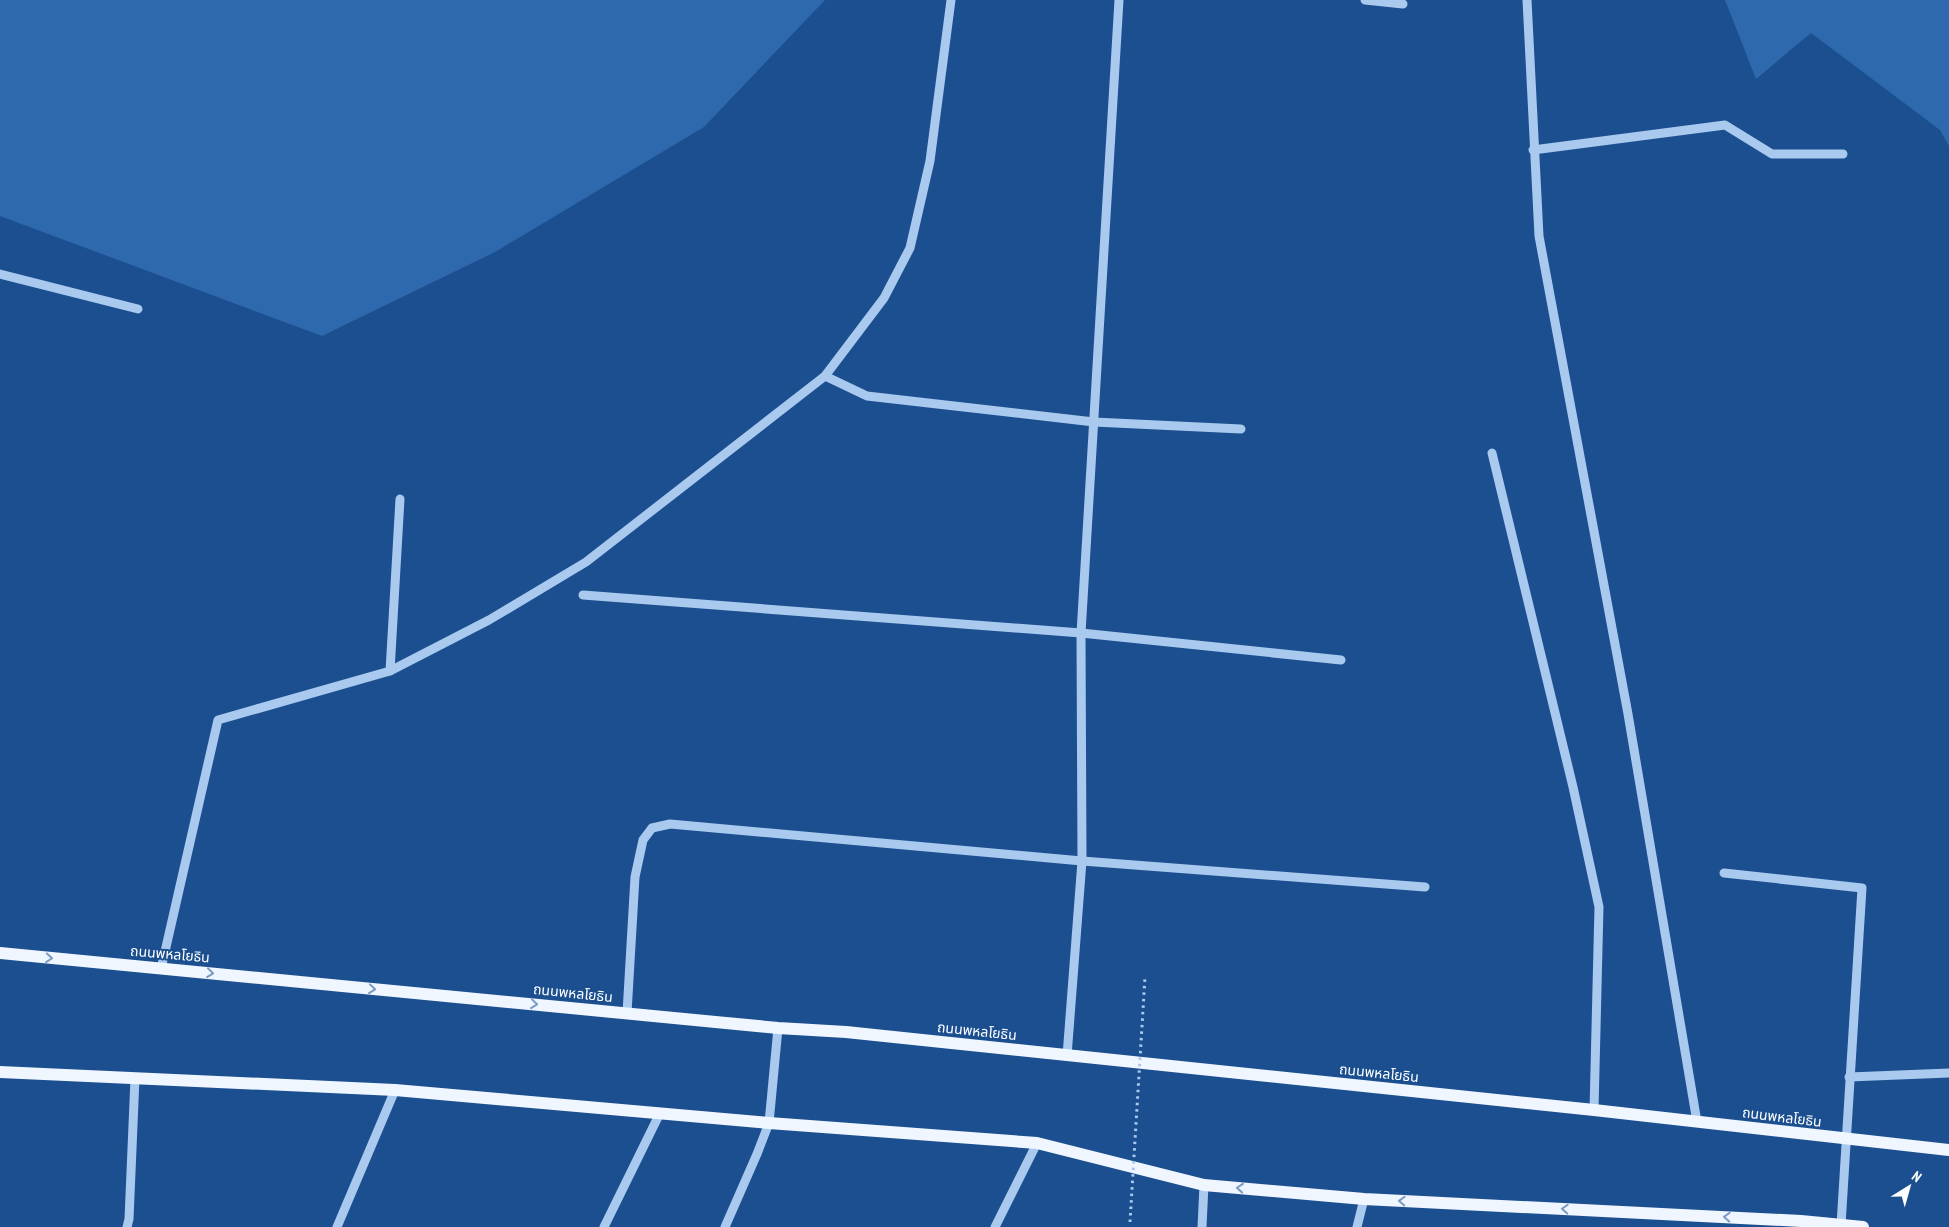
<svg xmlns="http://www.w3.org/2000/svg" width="1949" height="1227" viewBox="0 0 1949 1227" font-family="'PT Sans Narrow','Noto Sans Thai',sans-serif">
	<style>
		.green { fill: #2e69ad }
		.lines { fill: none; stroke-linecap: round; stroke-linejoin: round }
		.minor { stroke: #a9c9ee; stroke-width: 9 }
		.major { stroke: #f0f6ff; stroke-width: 12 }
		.path-bridge { stroke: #a9c9ee; stroke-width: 3; stroke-dasharray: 2.5 4; stroke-linecap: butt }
		.oneway { stroke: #7b9ac1 }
		.labels { text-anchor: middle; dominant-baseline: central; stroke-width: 4; stroke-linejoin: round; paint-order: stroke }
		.street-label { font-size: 14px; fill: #fff; stroke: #1b4f8f }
	</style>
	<rect width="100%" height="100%" fill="#1b4f8f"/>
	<g class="green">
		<path d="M 0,0 L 825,0 L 704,127 L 495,252 L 322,336 L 0,216 Z"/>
		<path d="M 1725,0 L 1949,0 L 1949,146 L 1940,130 L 1811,33 L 1756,79 Z"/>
	</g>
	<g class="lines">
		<g class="minor">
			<path d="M 1365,0 L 1403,4"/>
			<path d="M 1527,0 L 1539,236 L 1628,714 L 1697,1122"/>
			<path d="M 1533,150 L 1725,125 L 1772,154 L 1843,154"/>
			<path d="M 0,274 L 138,309"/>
			<path d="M 825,376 L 867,396 L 1094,422 L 1241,429"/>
			<path d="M 1492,453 L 1573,787 L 1599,907 L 1594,1110"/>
			<path d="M 583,595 L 1081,633 L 1341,660"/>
			<path d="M 390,671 L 400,499"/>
			<path d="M 1724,873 L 1862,888 L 1841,1225"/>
			<path d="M 161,969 L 218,720 L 390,671 L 489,620 L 586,562 L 825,376 L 884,298 L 910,248 L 930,161 L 951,0"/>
			<path d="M 627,1013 L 635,877 L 643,840 L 652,828 L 670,824 L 1082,861 L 1425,887"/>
			<path d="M 1067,1056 L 1082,861 L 1081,633 L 1119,0"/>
			<path d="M 1849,1077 L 1949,1073"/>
			<path d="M 127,1227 L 129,1219 L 135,1078"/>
			<path d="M 337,1227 L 395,1090"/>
			<path d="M 604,1227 L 660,1113"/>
			<path d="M 725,1227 L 757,1154 L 769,1123 L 778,1028"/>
			<path d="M 995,1227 L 1037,1143"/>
			<path d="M 1202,1227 L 1204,1185"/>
			<path d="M 1357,1227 L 1364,1199"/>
		</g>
		<g class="major">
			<path d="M 0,953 L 778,1028 L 846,1032 L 1594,1110 L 1949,1150"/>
			<path d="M 0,1072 L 395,1090 L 769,1123 L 1037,1143 L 1204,1185 L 1364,1199 L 1801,1221 L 1863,1227"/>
		</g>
		<path class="path-bridge" d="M 1130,1222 L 1145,977"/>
	</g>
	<defs><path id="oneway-chevron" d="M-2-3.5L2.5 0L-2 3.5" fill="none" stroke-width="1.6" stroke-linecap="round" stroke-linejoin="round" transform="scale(1.25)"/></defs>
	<g class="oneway">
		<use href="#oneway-chevron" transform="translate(49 958) rotate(5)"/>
		<use href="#oneway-chevron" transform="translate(210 973) rotate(6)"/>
		<use href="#oneway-chevron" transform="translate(372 989) rotate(6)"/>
		<use href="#oneway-chevron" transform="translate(534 1004) rotate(6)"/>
		<use href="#oneway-chevron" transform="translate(1240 1188) rotate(-175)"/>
		<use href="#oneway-chevron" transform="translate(1402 1201) rotate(-177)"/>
		<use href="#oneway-chevron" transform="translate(1565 1209) rotate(-177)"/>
		<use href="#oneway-chevron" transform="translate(1727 1217) rotate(-177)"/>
	</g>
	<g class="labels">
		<g class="street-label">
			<text transform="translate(170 954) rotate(5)">ถนนพหลโยธิน</text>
			<text transform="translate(573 993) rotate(6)">ถนนพหลโยธิน</text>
			<text transform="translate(977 1031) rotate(6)">ถนนพหลโยธิน</text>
			<text transform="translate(1379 1073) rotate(6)">ถนนพหลโยธิน</text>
			<text transform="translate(1782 1117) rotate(7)">ถนนพหลโยธิน</text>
		</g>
	</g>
	<g transform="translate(1909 1187) rotate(37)" stroke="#1b4f8f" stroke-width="4" paint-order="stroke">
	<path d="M0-4L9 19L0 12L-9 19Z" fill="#ffffff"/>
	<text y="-8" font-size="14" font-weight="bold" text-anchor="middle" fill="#ffffff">N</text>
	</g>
</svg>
